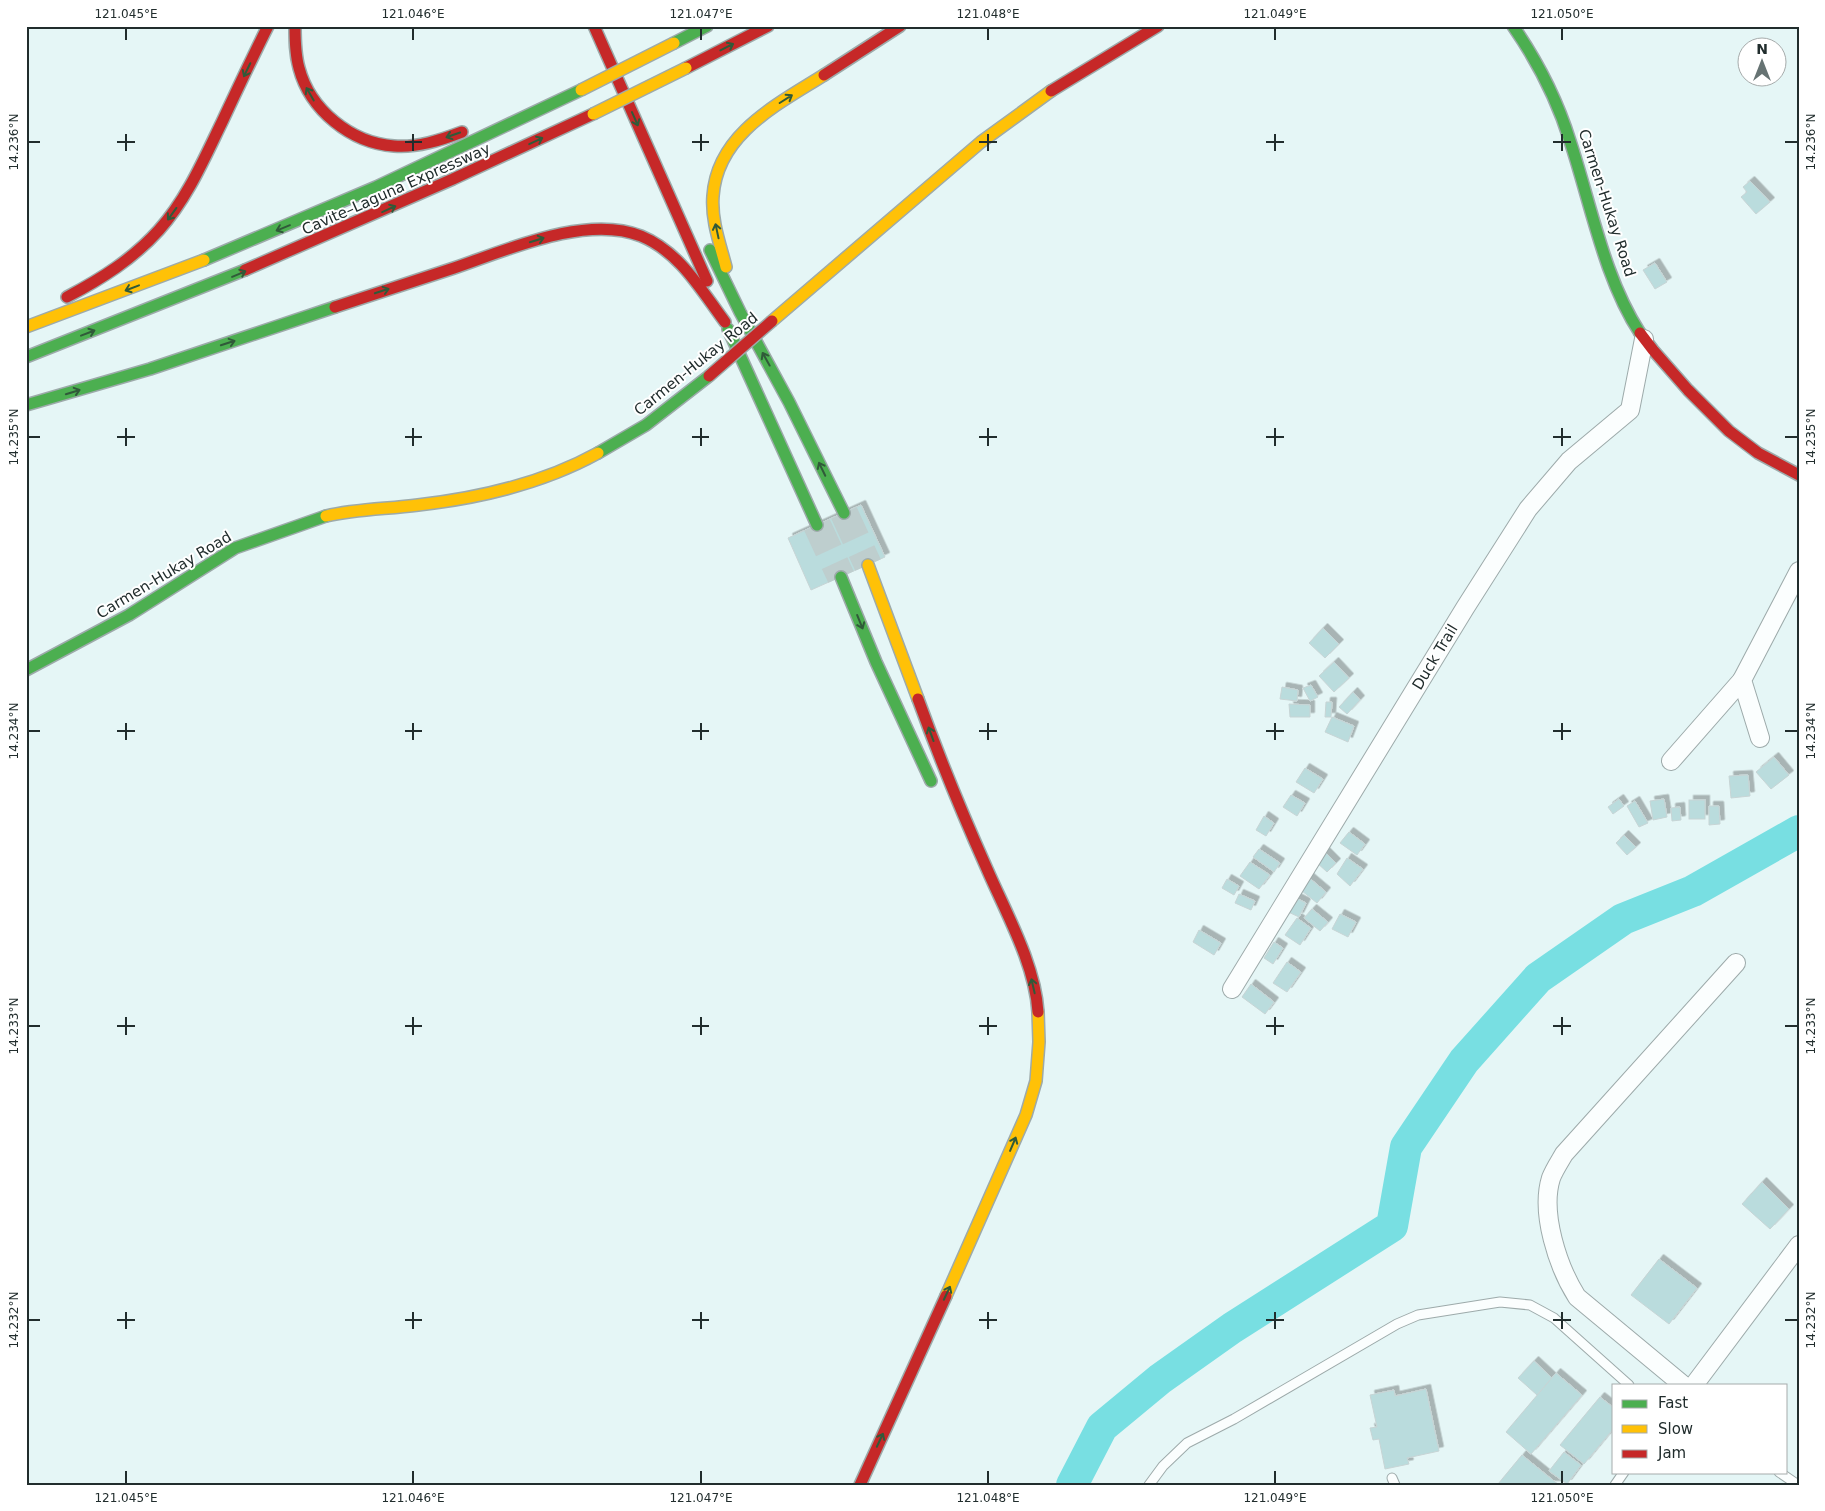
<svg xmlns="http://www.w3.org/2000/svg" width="1825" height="1511" viewBox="0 0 1825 1511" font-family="'DejaVu Sans',sans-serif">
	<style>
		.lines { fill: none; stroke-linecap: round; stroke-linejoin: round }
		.river { stroke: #78dfe2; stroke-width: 32 }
		.building { fill: #badcdd; stroke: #c7d4d5; filter: url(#shadow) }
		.highway-tunnel { stroke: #becece; stroke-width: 28; stroke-dasharray: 28 14; stroke-linecap: butt }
		.lane-casing { stroke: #9daaaa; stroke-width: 11 }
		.street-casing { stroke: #9daaaa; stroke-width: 20 }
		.fast-casing { stroke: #9daaaa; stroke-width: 14 }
		.slow-casing { stroke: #9daaaa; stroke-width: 14 }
		.jam-casing { stroke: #9daaaa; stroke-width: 14 }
		.lane { stroke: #fbfefe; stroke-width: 9 }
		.street { stroke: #fbfefe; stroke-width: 18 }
		.fast { stroke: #4caf50; stroke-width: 11 }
		.slow { stroke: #ffc107; stroke-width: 11 }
		.jam { stroke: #c62828; stroke-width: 11 }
		.slow-bridge-casing { stroke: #9daaaa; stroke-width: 14; stroke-linecap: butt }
		.jam-bridge-casing { stroke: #9daaaa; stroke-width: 14; stroke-linecap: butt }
		.slow-bridge { stroke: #ffc107; stroke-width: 11 }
		.jam-bridge { stroke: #c62828; stroke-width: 11 }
		.oneway { stroke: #305a39 }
		.ticks { fill: none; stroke: #212d2d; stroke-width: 2 }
		.labels { text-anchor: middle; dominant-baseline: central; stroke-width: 4; stroke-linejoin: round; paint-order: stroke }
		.street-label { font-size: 15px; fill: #212d2d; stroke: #fff }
		.neatline { fill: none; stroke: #212d2d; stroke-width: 2 }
		.ticks-label { font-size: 12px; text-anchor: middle; fill: #212d2d }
	</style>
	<defs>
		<filter id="shadow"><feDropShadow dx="4.5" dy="-4.5" stdDeviation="0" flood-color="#0004"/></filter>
	</defs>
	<rect width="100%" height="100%" fill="#e5f6f6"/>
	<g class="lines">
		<path class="river" d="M 1072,1485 L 1102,1427 L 1160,1379 L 1232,1328 L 1392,1226 L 1406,1147 L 1464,1061 L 1538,978 L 1623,919 L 1693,891 L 1799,831"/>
	</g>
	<g class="building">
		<path d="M 1750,181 L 1770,202 L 1756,214 L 1741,197 L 1747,192 L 1743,187 Z"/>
		<path d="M 1655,263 L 1667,282 L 1655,289 L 1643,270 Z"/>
		<path d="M 861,505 L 885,557 L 811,590 L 788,538 Z"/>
		<path d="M 1323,628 L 1339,644 L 1325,658 L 1309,643 Z"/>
		<path d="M 1334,662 L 1349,678 L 1334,692 L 1319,676 Z"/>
		<path d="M 1311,685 L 1318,697 L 1310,701 L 1303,688 Z"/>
		<path d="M 1282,687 L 1298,690 L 1297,701 L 1280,699 Z"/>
		<path d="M 1353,692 L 1360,700 L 1347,714 L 1339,707 Z"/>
		<path d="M 1326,702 L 1332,702 L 1331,717 L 1325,717 Z"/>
		<path d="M 1289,704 L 1310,705 L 1310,717 L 1290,717 Z"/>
		<path d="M 1332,717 L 1354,726 L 1348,742 L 1325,732 Z"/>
		<path d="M 1774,757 L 1789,775 L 1771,789 L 1756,772 Z"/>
		<path d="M 1305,768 L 1323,779 L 1314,793 L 1296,782 Z"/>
		<path d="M 1748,775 L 1750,796 L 1731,798 L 1729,776 Z"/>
		<path d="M 1291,795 L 1305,803 L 1297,816 L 1283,807 Z"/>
		<path d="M 1619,799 L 1624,806 L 1613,814 L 1608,807 Z"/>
		<path d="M 1664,799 L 1667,817 L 1653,820 L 1650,801 Z"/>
		<rect x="1689" y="800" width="16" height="19"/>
		<path d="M 1635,801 L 1648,823 L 1639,827 L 1627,806 Z"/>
		<path d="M 1709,806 L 1719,806 L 1720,824 L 1709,825 Z"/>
		<path d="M 1680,807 L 1681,820 L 1672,821 L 1671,808 Z"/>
		<path d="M 1264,816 L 1274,823 L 1266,836 L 1256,830 Z"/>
		<path d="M 1349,832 L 1365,844 L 1357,855 L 1340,843 Z"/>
		<path d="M 1624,835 L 1636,847 L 1627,855 L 1616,843 Z"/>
		<path d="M 1259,849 L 1280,863 L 1274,872 L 1253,857 Z"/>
		<path d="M 1324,851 L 1336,863 L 1327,872 L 1315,861 Z"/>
		<path d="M 1347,858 L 1363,869 L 1350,886 L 1337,874 Z"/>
		<path d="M 1250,862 L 1270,875 L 1259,889 L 1240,876 Z"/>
		<path d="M 1307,876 L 1326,892 L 1317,903 L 1297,887 Z"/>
		<path d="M 1227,879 L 1239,886 L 1234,895 L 1222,888 Z"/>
		<path d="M 1239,894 L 1255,901 L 1251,910 L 1235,903 Z"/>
		<path d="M 1292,896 L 1306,903 L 1299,917 L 1284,910 Z"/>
		<path d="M 1312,909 L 1328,922 L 1320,931 L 1304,918 Z"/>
		<path d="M 1340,914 L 1356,922 L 1348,937 L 1332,929 Z"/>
		<path d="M 1297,918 L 1311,928 L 1300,945 L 1285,935 Z"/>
		<path d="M 1199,930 L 1221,943 L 1214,955 L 1193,942 Z"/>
		<path d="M 1274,942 L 1283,948 L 1273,964 L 1264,958 Z"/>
		<path d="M 1287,962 L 1301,972 L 1287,992 L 1273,983 Z"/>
		<path d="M 1251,984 L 1274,1002 L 1265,1014 L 1242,997 Z"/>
		<path d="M 1762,1182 L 1789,1209 L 1770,1229 L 1742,1204 Z"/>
		<path d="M 1659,1259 L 1697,1288 L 1669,1324 L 1631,1295 Z"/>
		<path d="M 1534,1361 L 1552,1378 L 1537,1395 L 1518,1378 Z"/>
		<path d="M 1556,1373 L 1582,1395 L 1531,1454 L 1506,1432 Z"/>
		<path d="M 1426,1389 L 1439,1451 L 1407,1458 L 1409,1464 L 1385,1469 L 1379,1439 L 1373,1440 L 1370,1428 L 1377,1427 L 1370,1395 L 1394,1390 L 1395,1396 Z"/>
		<path d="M 1600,1397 L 1614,1408 L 1614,1428 L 1584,1464 L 1560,1445 Z"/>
		<path d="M 1564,1452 L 1581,1465 L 1567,1484 L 1549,1471 Z"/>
		<path d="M 1522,1455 L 1559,1485 L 1499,1485 L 1498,1484 Z"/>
	</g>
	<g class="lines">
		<g class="highway-tunnel">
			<path d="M 844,513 L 868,565"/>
			<path d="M 817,525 L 841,577"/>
		</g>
		<defs>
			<g id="lane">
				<path d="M 1779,1472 L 1798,1485"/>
				<path d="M 1392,1478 L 1395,1485"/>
				<path d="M 1149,1485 L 1163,1466 L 1187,1443 L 1234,1419 L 1397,1324 L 1418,1315 L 1500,1302 L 1530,1305 L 1554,1318 L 1629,1385"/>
				<path d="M 1615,1485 L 1624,1472"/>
			</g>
			<g id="street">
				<path d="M 1760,738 L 1742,680 L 1799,571"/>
				<path d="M 1671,761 L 1742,680"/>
				<path d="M 1232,989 L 1465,608 L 1528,509 L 1569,461 L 1630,410 L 1644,339"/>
				<path d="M 1683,1385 L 1577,1297 C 1558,1267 1540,1213 1551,1178 C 1554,1170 1560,1161 1564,1154 L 1736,963"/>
				<path d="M 1694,1385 L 1799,1245"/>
			</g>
			<g id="fast">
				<path d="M 1513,26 C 1538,62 1557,99 1570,141 C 1591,204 1604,278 1640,333"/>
				<path d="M 674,43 L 707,26"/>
				<path d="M 710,250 L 740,312 L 789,402 L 844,513"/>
				<path d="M 204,260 L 376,187 L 581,90"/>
				<path d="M 728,329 L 817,525"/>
				<path d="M 26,357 L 245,270"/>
				<path d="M 26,405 L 150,369 L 335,307"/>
				<path d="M 598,453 L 646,425 L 709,376"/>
				<path d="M 841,577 L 876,662 L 931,781"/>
				<path d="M 26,670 L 129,615 L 235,548 L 326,516"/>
			</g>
			<g id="slow">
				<path d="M 726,267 C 720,244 711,220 713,196 C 717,134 778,104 824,75"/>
				<path d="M 772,321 L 981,142 L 1051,91"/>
				<path d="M 26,327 L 204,260"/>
				<path d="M 326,516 C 356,509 388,509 418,505 C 480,498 542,484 598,453"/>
				<path d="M 868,565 L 918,699"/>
				<path d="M 946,1296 L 1026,1115 L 1036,1081 L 1039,1042 L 1038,1012"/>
			</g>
			<g id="jam">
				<path d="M 295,26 C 295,40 295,54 299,68 C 310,110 351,143 394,146 C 417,148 441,140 462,132"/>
				<path d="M 594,26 L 707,281"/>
				<path d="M 686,68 L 768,26"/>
				<path d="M 824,75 L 900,26"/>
				<path d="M 1051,91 L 1158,26"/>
				<path d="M 245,270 L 453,179 L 593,114"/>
				<path d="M 67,297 C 101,279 133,259 159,230 C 187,199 204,159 222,122 C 237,90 252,58 268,26"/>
				<path d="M 335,307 C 374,294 414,281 454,268 C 507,250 586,214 641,236 C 680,252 701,290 725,322"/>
				<path d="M 1640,333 L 1653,350 L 1688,390 L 1729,431 L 1758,453 L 1799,475"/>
				<path d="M 918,699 C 939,757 962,813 987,869 C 1006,913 1035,964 1038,1012"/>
				<path d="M 860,1485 L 946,1296"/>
			</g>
		</defs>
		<use href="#lane" class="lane-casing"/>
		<use href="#street" class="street-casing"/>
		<use href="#fast" class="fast-casing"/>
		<use href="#slow" class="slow-casing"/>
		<use href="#jam" class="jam-casing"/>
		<use href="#lane" class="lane"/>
		<use href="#street" class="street"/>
		<use href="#fast" class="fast"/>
		<use href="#slow" class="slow"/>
		<use href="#jam" class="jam"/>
		<defs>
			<g id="slow-bridge">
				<path d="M 581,90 L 674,43"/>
				<path d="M 593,114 L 686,68"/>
			</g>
			<path id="jam-bridge" d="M 709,376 L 772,321"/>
		</defs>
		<use href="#slow-bridge" class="slow-bridge-casing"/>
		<use href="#jam-bridge" class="jam-bridge-casing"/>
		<use href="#slow-bridge" class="slow-bridge"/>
		<use href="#jam-bridge" class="jam-bridge"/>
	</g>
	<defs><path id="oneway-shaft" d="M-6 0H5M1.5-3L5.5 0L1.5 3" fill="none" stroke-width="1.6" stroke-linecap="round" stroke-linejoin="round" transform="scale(1.25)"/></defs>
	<g class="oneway">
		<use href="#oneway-shaft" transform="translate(727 47) rotate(-27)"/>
		<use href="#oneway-shaft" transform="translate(247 70) rotate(116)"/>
		<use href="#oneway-shaft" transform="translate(310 94) rotate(-120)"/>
		<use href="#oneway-shaft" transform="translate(786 99) rotate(-32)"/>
		<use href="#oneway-shaft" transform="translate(635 119) rotate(66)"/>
		<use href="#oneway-shaft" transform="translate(453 135) rotate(161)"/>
		<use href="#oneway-shaft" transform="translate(536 141) rotate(-25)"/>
		<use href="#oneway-shaft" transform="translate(389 209) rotate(-24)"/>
		<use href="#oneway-shaft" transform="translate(172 214) rotate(126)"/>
		<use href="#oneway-shaft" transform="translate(283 228) rotate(158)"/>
		<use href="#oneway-shaft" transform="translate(717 231) rotate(-102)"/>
		<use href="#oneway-shaft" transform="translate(537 240) rotate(-17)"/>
		<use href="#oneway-shaft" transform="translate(239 274) rotate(-23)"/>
		<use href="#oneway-shaft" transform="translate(132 288) rotate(159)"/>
		<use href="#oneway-shaft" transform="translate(382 291) rotate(-18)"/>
		<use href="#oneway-shaft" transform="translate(88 333) rotate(-21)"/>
		<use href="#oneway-shaft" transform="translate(228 343) rotate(-18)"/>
		<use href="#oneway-shaft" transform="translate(766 359) rotate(-119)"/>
		<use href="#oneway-shaft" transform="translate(73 392) rotate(-17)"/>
		<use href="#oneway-shaft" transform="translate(822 469) rotate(-116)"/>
		<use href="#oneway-shaft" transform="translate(860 622) rotate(68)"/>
		<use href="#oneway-shaft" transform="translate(931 734) rotate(-110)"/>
		<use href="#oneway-shaft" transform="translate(1033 986) rotate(-103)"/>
		<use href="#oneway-shaft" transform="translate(1013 1144) rotate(-67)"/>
		<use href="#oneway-shaft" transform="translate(947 1293) rotate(-65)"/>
		<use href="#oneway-shaft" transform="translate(880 1440) rotate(-65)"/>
	</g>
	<path class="ticks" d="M 126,28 L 126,40M 413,28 L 413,40M 701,28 L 701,40M 988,28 L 988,40M 1275,28 L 1275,40M 1562,28 L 1562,40M 126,134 L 126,151M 413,134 L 413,151M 701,134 L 701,151M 988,134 L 988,151M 1275,134 L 1275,151M 1562,134 L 1562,151M 28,142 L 40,142M 117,142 L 135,142M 405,142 L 422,142M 692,142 L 709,142M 979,142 L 997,142M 1266,142 L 1284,142M 1553,142 L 1571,142M 1785,142 L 1798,142M 126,428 L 126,446M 413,428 L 413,446M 701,428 L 701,446M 988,428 L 988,446M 1275,428 L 1275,446M 1562,428 L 1562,446M 28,437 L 40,437M 117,437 L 135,437M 405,437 L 422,437M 692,437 L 709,437M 979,437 L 997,437M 1266,437 L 1284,437M 1553,437 L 1571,437M 1785,437 L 1798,437M 126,723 L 126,740M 413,723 L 413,740M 701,723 L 701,740M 988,723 L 988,740M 1275,723 L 1275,740M 1562,723 L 1562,740M 28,731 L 40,731M 117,731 L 135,731M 405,731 L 422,731M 692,731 L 709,731M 979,731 L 997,731M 1266,731 L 1284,731M 1553,731 L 1571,731M 1785,731 L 1798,731M 126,1017 L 126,1035M 413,1017 L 413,1035M 701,1017 L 701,1035M 988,1017 L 988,1035M 1275,1017 L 1275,1035M 1562,1017 L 1562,1035M 28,1026 L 40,1026M 117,1026 L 135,1026M 405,1026 L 422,1026M 692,1026 L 709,1026M 979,1026 L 997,1026M 1266,1026 L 1284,1026M 1553,1026 L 1571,1026M 1785,1026 L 1798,1026M 126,1312 L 126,1329M 413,1312 L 413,1329M 701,1312 L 701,1329M 988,1312 L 988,1329M 1275,1312 L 1275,1329M 1562,1312 L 1562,1329M 28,1320 L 40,1320M 117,1320 L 135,1320M 405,1320 L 422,1320M 692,1320 L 709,1320M 979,1320 L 997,1320M 1266,1320 L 1284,1320M 1553,1320 L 1571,1320M 1785,1320 L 1798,1320M 126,1471 L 126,1484M 413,1471 L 413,1484M 701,1471 L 701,1484M 988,1471 L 988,1484M 1275,1471 L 1275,1484M 1562,1471 L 1562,1484"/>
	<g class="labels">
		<g class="street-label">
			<text transform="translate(396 189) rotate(-24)">Cavite–Laguna Expressway</text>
			<text transform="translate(1607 203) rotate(72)">Carmen-Hukay Road</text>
			<text transform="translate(696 364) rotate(-39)">Carmen-Hukay Road</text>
			<text transform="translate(164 575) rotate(-31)">Carmen-Hukay Road</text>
			<text transform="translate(1435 657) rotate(-59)">Duck Trail</text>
		</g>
	</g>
	<rect width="1825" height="1511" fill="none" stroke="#ffffff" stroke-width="55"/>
	<rect x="1612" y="1384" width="175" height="90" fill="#ffffff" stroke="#a6abab"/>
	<rect x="1622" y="1400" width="25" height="8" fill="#4caf50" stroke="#a6abab"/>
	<text x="1658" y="1408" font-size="15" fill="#212d2d">Fast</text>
	<rect x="1622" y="1425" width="25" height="8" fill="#ffc107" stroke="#a6abab"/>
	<text x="1658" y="1434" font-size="15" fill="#212d2d">Slow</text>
	<rect x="1622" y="1450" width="25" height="8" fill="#c62828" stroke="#a6abab"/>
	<text x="1658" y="1458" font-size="15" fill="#212d2d">Jam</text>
	<g transform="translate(1762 62)"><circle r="24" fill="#ffffff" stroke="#a6abab"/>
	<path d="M0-4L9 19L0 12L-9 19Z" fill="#667373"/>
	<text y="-8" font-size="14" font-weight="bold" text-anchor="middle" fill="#212d2d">N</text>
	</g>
	<rect x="28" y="28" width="1770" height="1456" class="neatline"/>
	<g class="ticks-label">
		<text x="126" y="18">121.045°E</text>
		<text x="413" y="18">121.046°E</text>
		<text x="701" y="18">121.047°E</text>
		<text x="988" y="18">121.048°E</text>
		<text x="1275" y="18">121.049°E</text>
		<text x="1562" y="18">121.050°E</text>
		<text transform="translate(14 142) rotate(-90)" y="4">14.236°N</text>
		<text transform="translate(1811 142) rotate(-90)" y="4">14.236°N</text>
		<text transform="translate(14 437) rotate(-90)" y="4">14.235°N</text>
		<text transform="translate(1811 437) rotate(-90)" y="4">14.235°N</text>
		<text transform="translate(14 731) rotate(-90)" y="4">14.234°N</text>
		<text transform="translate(1811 731) rotate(-90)" y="4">14.234°N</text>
		<text transform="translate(14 1026) rotate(-90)" y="4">14.233°N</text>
		<text transform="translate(1811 1026) rotate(-90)" y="4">14.233°N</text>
		<text transform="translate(14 1320) rotate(-90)" y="4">14.232°N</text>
		<text transform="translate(1811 1320) rotate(-90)" y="4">14.232°N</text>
		<text x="126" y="1502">121.045°E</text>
		<text x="413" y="1502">121.046°E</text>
		<text x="701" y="1502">121.047°E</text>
		<text x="988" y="1502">121.048°E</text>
		<text x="1275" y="1502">121.049°E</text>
		<text x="1562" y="1502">121.050°E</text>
	</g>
</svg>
